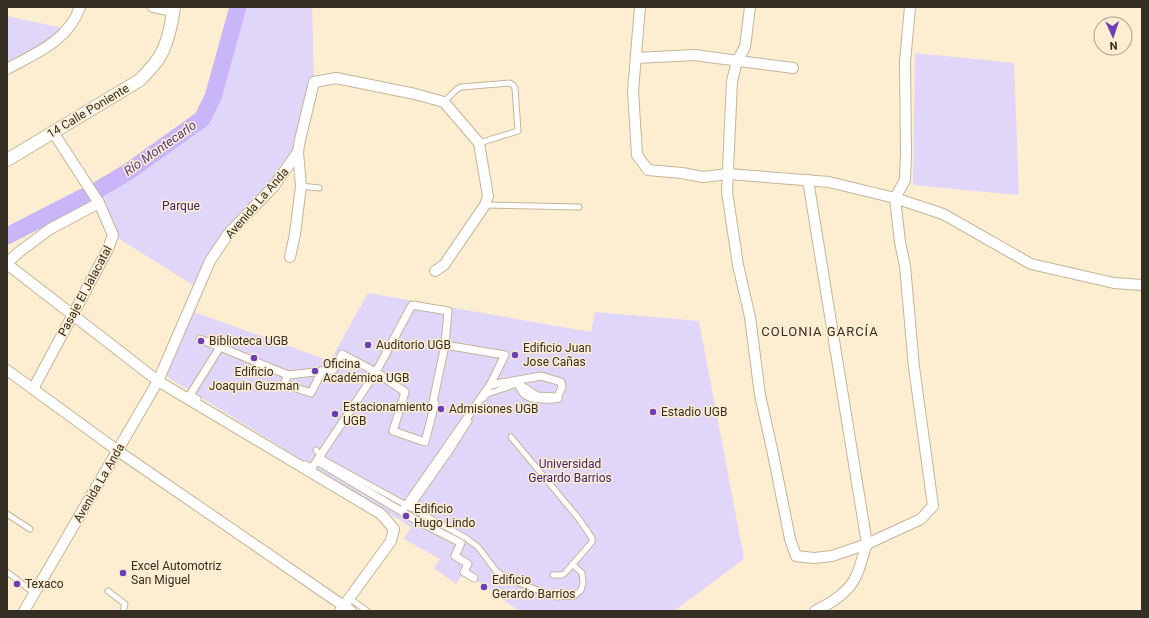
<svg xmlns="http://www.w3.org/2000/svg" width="1149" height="618" viewBox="0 0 1149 618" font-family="Roboto,sans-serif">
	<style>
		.green { fill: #dfd6f9 }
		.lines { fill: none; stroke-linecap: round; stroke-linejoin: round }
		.river { stroke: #c9b6f9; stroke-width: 17 }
		.service-casing { stroke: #c4b599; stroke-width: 7 }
		.pedestrian-casing { stroke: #c4b599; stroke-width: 9 }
		.minor-casing { stroke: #c4b599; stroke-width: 12 }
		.tertiary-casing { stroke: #c4b599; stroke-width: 14 }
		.service { stroke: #fff; stroke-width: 5 }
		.pedestrian { stroke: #fff; stroke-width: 7 }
		.minor { stroke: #fff; stroke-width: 10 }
		.tertiary { stroke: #fff; stroke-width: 12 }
		.poi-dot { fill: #6d3eb6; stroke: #fdedd1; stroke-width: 1.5 }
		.labels { text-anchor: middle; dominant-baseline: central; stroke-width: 3; stroke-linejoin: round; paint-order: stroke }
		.street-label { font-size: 12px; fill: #342e23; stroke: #fdedd1 }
		.park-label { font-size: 12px; fill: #422470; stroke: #fdedd1 }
		.poi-label { font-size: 12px; fill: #342e23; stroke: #fdedd1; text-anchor: start }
		.water-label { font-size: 13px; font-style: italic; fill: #543885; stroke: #fdedd1 }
		.neighbourhood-label { font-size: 13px; letter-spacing: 1px; fill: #342e23; stroke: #fdedd1 }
	</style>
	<rect width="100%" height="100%" fill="#fdedd1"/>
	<g class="green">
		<path d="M 238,7 L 312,7 L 314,82 L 292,163 L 251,210 L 198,288 L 113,235 L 99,189 L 157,151 L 202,119 Z"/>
		<path d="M 7,16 L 68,29 L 7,67 Z"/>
		<path d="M 915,53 L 1014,63 L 1019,195 L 913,185 Z"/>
		<path d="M 368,293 L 591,332 L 595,312 L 699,321 L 744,559 L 674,611 L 519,611 L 474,578 L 463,574 L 456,584 L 434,568 L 440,559 L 404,539 L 411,527 L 161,373 L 194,312 L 330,361 Z"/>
	</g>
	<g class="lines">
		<g class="river">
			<path d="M 99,189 L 128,172 L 202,119 L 213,97 L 238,7"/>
			<path d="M 7,236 L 83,197"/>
		</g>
		<defs>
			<g id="service">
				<path d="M 444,102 L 457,89 L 461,87 L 510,83 L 513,85 L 515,88 L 518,131 L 479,143"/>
				<path d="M 301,186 L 319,188"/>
				<path d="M 485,205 L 579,207"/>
				<path d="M 517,384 C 519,388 521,393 524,395 C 531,401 551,401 559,399"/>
				<path d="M 484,398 L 487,394 L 520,383"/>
				<path d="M 511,437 L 579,519 L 592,538 L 592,542 L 566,572 L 562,575 L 553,575"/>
				<path d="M 316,450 L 324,460 L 466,538 L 478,547 L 497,572 L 511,580 L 556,597 L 574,596 L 581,590 L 583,583 L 582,573 L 572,564"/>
				<path d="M 410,508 L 452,448 L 469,421"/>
				<path d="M 7,514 L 30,529"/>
				<path d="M 7,572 L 34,593"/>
				<path d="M 108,591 L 125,604 L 123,611"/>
				<path d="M 349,598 L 367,611"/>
			</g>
			<g id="pedestrian">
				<path d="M 200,339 L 220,347"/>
				<path d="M 288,375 L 284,384 L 311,393 L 322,371"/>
				<path d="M 197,399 L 190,395 L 220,347 L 288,375 L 333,370 L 342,354 L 376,372 L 405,392 L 393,431 L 425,442 L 435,403 L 433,402 L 445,345"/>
				<path d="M 317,461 L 416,520 L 461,543 L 455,556 L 468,564 L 464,572 L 474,578"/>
				<path d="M 305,465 L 312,468 L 376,372 L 412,305 L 448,311 L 445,345 L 505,355 L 490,385 L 541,376 L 561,382 L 562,387 L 558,396 L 555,397 L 537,396 L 514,381"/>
				<path d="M 402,511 L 490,385"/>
			</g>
			<g id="minor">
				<path d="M 153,7 L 173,11"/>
				<path d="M 640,7 L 633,91 L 637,155 L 648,170 L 682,173 L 703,177 L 728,174 L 829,182 L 895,198 L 943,214 L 1031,264 L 1114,283 L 1142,285"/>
				<path d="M 750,7 L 745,47 L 737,61 L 732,81 L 727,192 L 738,265 L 750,317 L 760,395 L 772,449 L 790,539 L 796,556 L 814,558 L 832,556 L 867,544 L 921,519 L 933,506 L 914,367 L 905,266 L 900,242 L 895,198 L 905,180 L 906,153 L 905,62 L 910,7"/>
				<path d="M 636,58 L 694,55 L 793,68"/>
				<path d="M 7,69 C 36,53 68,41 80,7"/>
				<path d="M 808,180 L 867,544 C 863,554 861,565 857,574 C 850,592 831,603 815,611"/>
				<path d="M 290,257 L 295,234 L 301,186 L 298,152"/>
				<path d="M 7,263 L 19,252 L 50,229 L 99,203"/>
				<path d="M 7,264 L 158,381 L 381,514 L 394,529 L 391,541 L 340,611"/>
				<path d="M 7,370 L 118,451 L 351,611"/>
				<path d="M 33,389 L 108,249 L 113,235 L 99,203 L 53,132"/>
				<path d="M 24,611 L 158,381 L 210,261 L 228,234 L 274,186 L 298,152 L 300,140 L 314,82 L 336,78 L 415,94 L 444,102 L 479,143 L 488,196 L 485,205 L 444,265 L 435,271"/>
			</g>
			<path id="tertiary" d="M 7,160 L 140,80 C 147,72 155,65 160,56 C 168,43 172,21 174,7"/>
		</defs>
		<use href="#service" class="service-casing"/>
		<use href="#pedestrian" class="pedestrian-casing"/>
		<use href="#minor" class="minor-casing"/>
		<use href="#tertiary" class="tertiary-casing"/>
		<use href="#service" class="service"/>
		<use href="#pedestrian" class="pedestrian"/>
		<use href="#minor" class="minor"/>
		<use href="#tertiary" class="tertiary"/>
	</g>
	<g class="poi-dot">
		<circle cx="201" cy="341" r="4"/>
		<circle cx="368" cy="345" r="4"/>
		<circle cx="515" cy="355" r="4"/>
		<circle cx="254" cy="358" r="4"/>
		<circle cx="315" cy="371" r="4"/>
		<circle cx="441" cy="409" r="4"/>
		<circle cx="653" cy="412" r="4"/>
		<circle cx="335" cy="414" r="4"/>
		<circle cx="406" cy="516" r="4"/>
		<circle cx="123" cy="573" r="4"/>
		<circle cx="17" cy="584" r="4"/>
		<circle cx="484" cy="587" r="4"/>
	</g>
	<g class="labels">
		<g class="street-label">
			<text transform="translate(88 111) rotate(-31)">14 Calle Poniente</text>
			<text transform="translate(257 203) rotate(-49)">Avenida La Anda</text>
			<text transform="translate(85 291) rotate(-62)">Pasaje El Jalacatal</text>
			<text transform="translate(99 483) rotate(-60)">Avenida La Anda</text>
		</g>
		<g class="park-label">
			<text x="181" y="206">Parque</text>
			<text x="570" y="464">Universidad<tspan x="570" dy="14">Gerardo Barrios</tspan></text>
		</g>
		<g class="poi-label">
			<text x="209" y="341">Biblioteca UGB</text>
			<text x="376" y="345">Auditorio UGB</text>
			<text x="523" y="348">Edificio Juan<tspan x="523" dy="14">Jose Cañas</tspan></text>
			<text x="323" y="364">Oficina<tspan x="323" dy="14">Académica UGB</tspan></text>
			<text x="254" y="372" text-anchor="middle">Edificio<tspan x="254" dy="14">Joaquin Guzman</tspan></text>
			<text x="343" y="407">Estacionamiento<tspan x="343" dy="14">UGB</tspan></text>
			<text x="449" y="409">Admisiones UGB</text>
			<text x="661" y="412">Estadio UGB</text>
			<text x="414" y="509">Edificio<tspan x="414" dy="14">Hugo Lindo</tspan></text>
			<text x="131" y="566">Excel Automotriz<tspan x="131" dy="14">San Miguel</tspan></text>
			<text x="492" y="580">Edificio<tspan x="492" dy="14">Gerardo Barrios</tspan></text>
			<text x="25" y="584">Texaco</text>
		</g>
		<g class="water-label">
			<text transform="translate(160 148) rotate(-35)">Río Montecarlo</text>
		</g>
		<g class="neighbourhood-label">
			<text x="820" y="331">COLONIA GARCÍA</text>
		</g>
	</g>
	<rect width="1149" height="618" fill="none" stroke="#342e23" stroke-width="16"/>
	<g transform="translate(1113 36) rotate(177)"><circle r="19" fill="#fdedd1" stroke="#ada18b"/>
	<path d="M0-3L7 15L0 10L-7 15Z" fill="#6d3eb6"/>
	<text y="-6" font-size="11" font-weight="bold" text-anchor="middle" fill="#342e23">N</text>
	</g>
</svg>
